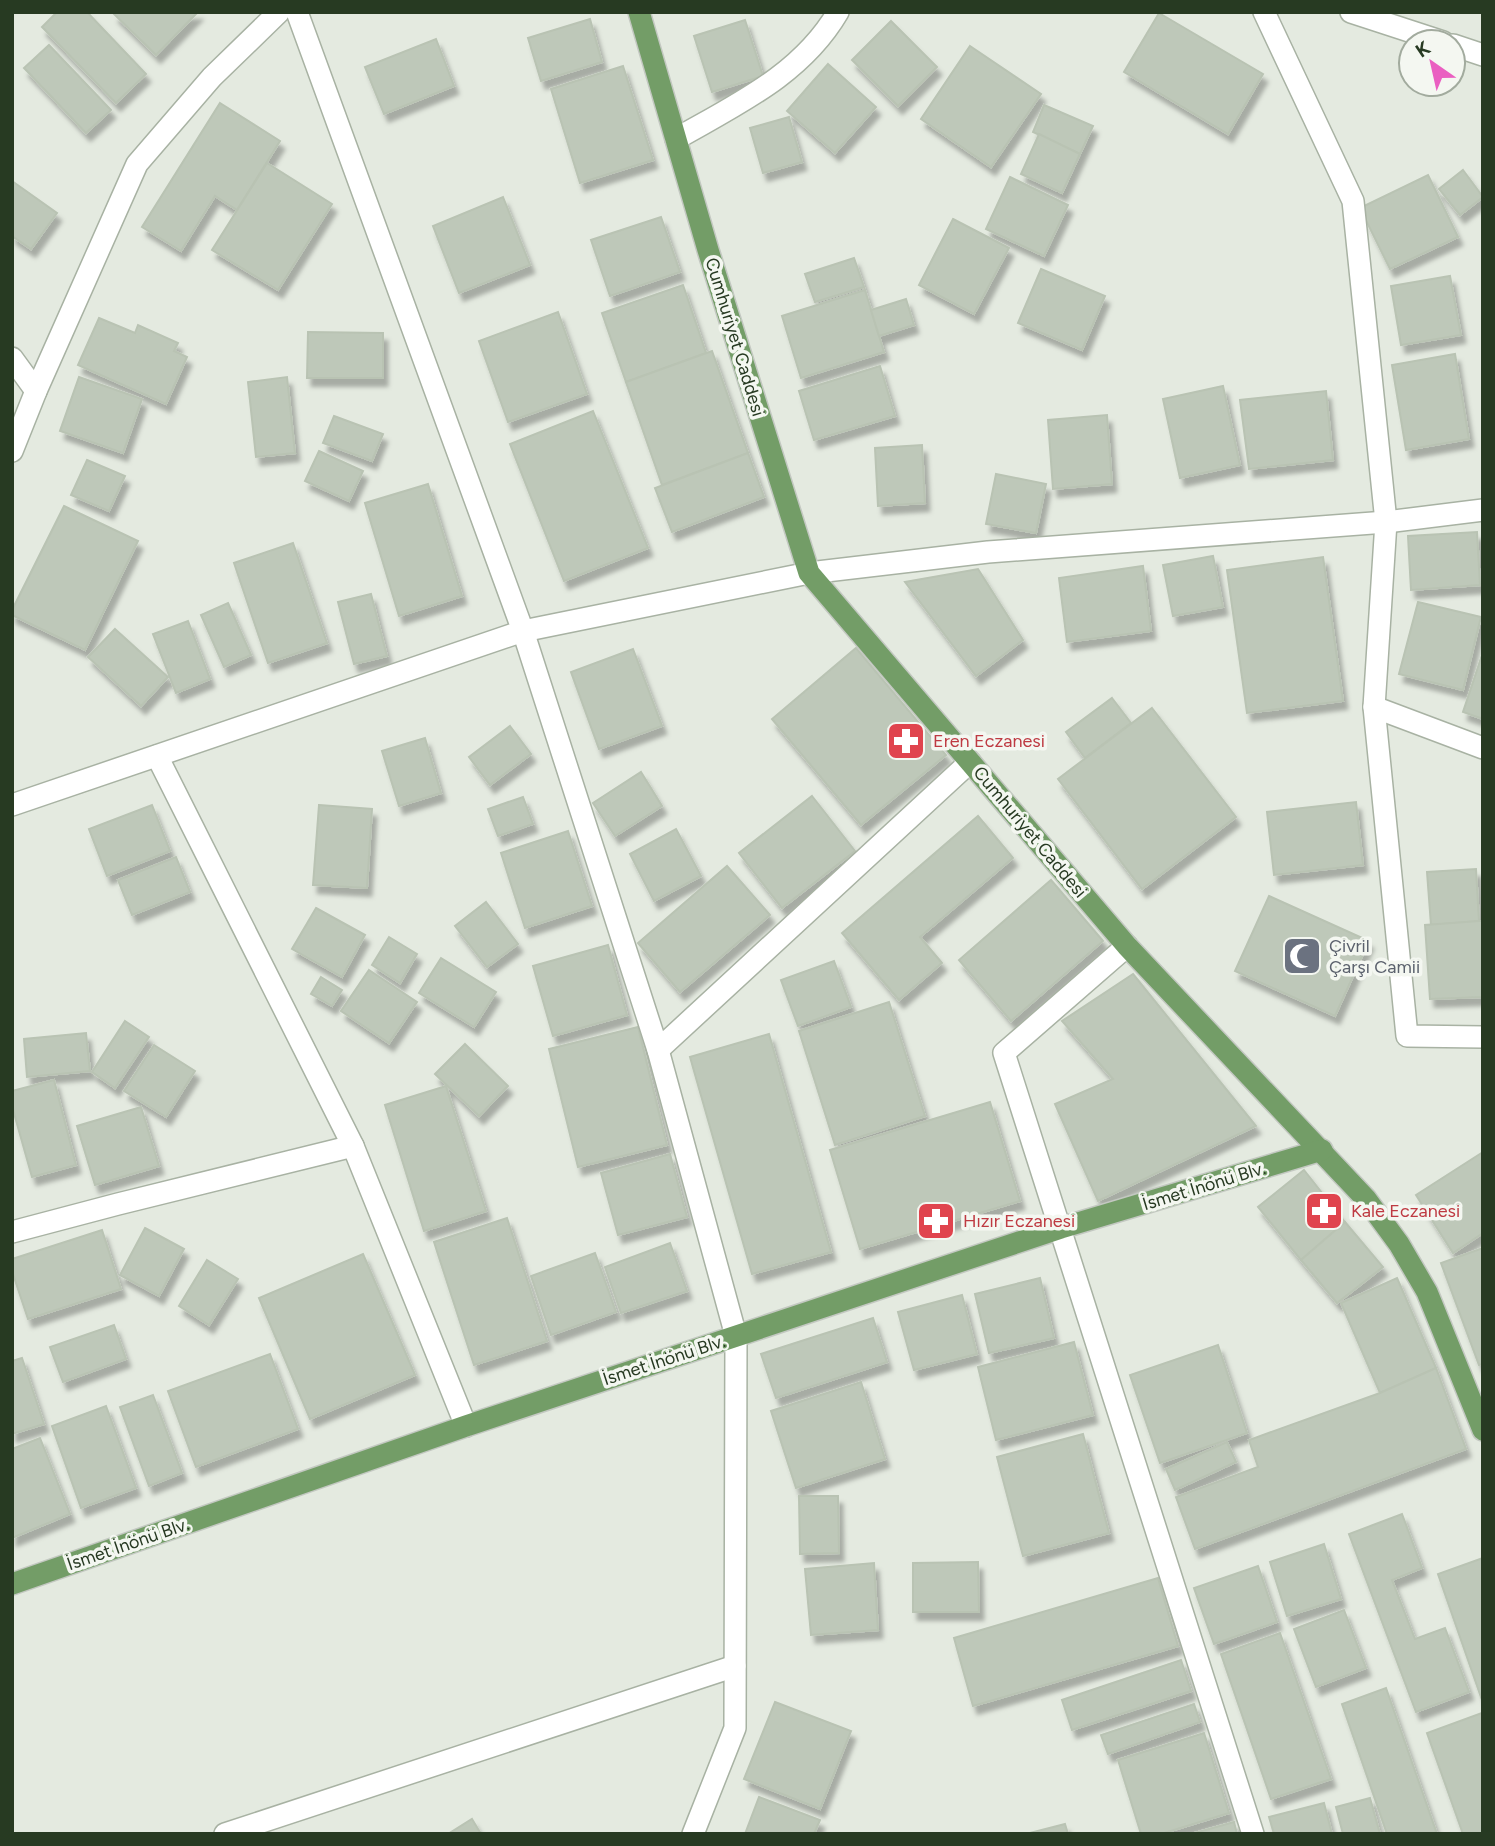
<svg xmlns="http://www.w3.org/2000/svg" width="1495" height="1846" viewBox="0 0 1495 1846" font-family="Figtree,sans-serif">
	<style>
		.building { fill: #bec8b9; stroke: #b9c3b3; stroke-width: 2; filter: url(#shadow) }
		.lines { fill: none; stroke-linecap: round; stroke-linejoin: round }
		.minor-casing { stroke: #a8b2a3; stroke-width: 24 }
		.major-casing { stroke: #c3c8c1; stroke-width: 24 }
		.minor { stroke: #fff; stroke-width: 21 }
		.major { stroke: #739d67; stroke-width: 21 }
		.labels { text-anchor: middle; dominant-baseline: central; stroke-width: 7; stroke-linejoin: round; paint-order: stroke }
		.street-label { font-size: 18px; fill: #273a22; stroke: #f4f7f1 }
		.health-label { font-size: 18px; fill: #be3a42; stroke: #f4f7f1; text-anchor: start }
		.worship-label { font-size: 18px; fill: #5b616d; stroke: #f4f7f1; text-anchor: start }
	</style>
	<defs>
		<filter id="shadow"><feDropShadow dx="4.5" dy="8" stdDeviation="2" flood-color="#0004"/></filter>
	</defs>
	<rect width="100%" height="100%" fill="#e4eae0"/>
	<g class="building">
		<path d="M 57,12 L 87,12 L 146,74 L 116,103 L 42,27 Z"/>
		<path d="M 116,12 L 198,12 L 156,55 L 114,14 Z"/>
		<path d="M 1159,13 L 1263,74 L 1228,134 L 1124,72 Z"/>
		<path d="M 590,19 L 602,62 L 541,81 L 528,38 Z"/>
		<path d="M 745,20 L 763,76 L 712,92 L 694,36 Z"/>
		<path d="M 891,21 L 937,67 L 898,106 L 852,60 Z"/>
		<path d="M 436,39 L 454,86 L 384,114 L 365,67 Z"/>
		<path d="M 49,45 L 111,110 L 86,133 L 24,68 Z"/>
		<path d="M 970,46 L 1041,94 L 991,167 L 921,119 Z"/>
		<path d="M 828,64 L 876,107 L 835,153 L 787,111 Z"/>
		<path d="M 623,66 L 653,160 L 580,183 L 551,89 Z"/>
		<path d="M 220,103 L 280,141 L 237,210 L 215,196 L 181,251 L 142,227 Z"/>
		<path d="M 1044,105 L 1093,126 L 1080,154 L 1033,132 Z"/>
		<path d="M 789,117 L 802,162 L 763,173 L 750,128 Z"/>
		<path d="M 1039,134 L 1080,154 L 1062,193 L 1021,174 Z"/>
		<path d="M 267,163 L 332,204 L 278,290 L 212,250 Z"/>
		<path d="M 1463,170 L 1483,197 L 1460,215 L 1439,189 Z"/>
		<path d="M 1428,175 L 1458,237 L 1390,269 L 1360,208 Z"/>
		<path d="M 1010,177 L 1068,205 L 1044,256 L 986,229 Z"/>
		<path d="M 12,181 L 57,213 L 31,249 L 12,236 Z"/>
		<path d="M 503,197 L 530,265 L 459,293 L 433,226 Z"/>
		<path d="M 661,217 L 680,272 L 610,296 L 591,240 Z"/>
		<path d="M 953,219 L 1009,248 L 974,314 L 919,285 Z"/>
		<path d="M 854,258 L 864,287 L 815,302 L 805,274 Z"/>
		<path d="M 1041,269 L 1105,296 L 1082,350 L 1018,323 Z"/>
		<path d="M 1450,276 L 1461,335 L 1401,345 L 1391,286 Z"/>
		<path d="M 683,285 L 706,353 L 626,382 L 602,313 Z"/>
		<path d="M 865,290 L 884,352 L 801,378 L 782,316 Z"/>
		<path d="M 906,299 L 914,325 L 879,336 L 871,310 Z"/>
		<path d="M 558,312 L 587,394 L 508,422 L 479,341 Z"/>
		<path d="M 99,318 L 135,333 L 138,325 L 178,343 L 174,351 L 187,357 L 166,404 L 78,365 Z"/>
		<path d="M 308,332 L 383,333 L 383,378 L 307,378 Z"/>
		<path d="M 712,351 L 748,453 L 662,485 L 626,382 Z"/>
		<path d="M 1455,354 L 1469,439 L 1406,450 L 1392,365 Z"/>
		<path d="M 880,366 L 895,416 L 814,440 L 799,391 Z"/>
		<path d="M 79,377 L 142,399 L 123,453 L 60,431 Z"/>
		<path d="M 287,377 L 295,453 L 256,457 L 248,382 Z"/>
		<path d="M 1223,386 L 1240,465 L 1180,478 L 1163,399 Z"/>
		<path d="M 1326,391 L 1333,460 L 1249,469 L 1240,400 Z"/>
		<path d="M 593,411 L 648,548 L 564,581 L 510,444 Z"/>
		<path d="M 1107,415 L 1112,484 L 1053,489 L 1048,420 Z"/>
		<path d="M 334,416 L 383,434 L 372,461 L 323,443 Z"/>
		<path d="M 922,445 L 925,503 L 878,506 L 875,448 Z"/>
		<path d="M 319,451 L 363,471 L 349,501 L 305,481 Z"/>
		<path d="M 748,453 L 764,497 L 672,532 L 655,488 Z"/>
		<path d="M 87,460 L 125,476 L 109,511 L 71,495 Z"/>
		<path d="M 996,474 L 1046,484 L 1036,533 L 986,524 Z"/>
		<path d="M 428,484 L 462,596 L 399,616 L 365,503 Z"/>
		<path d="M 64,506 L 138,541 L 85,650 L 12,615 L 12,610 Z"/>
		<path d="M 1477,532 L 1480,585 L 1411,590 L 1408,536 Z"/>
		<path d="M 293,543 L 327,643 L 268,663 L 234,563 Z"/>
		<path d="M 1213,556 L 1223,607 L 1173,616 L 1163,565 Z"/>
		<path d="M 1323,557 L 1343,701 L 1247,713 L 1227,570 Z"/>
		<path d="M 1143,566 L 1151,631 L 1067,642 L 1059,578 Z"/>
		<path d="M 978,569 L 1023,640 L 976,676 L 905,582 Z"/>
		<path d="M 371,594 L 387,656 L 354,664 L 338,602 Z"/>
		<path d="M 1418,602 L 1481,617 L 1463,690 L 1399,674 Z"/>
		<path d="M 228,603 L 251,655 L 224,667 L 201,615 Z"/>
		<path d="M 188,621 L 210,679 L 176,693 L 153,634 Z"/>
		<path d="M 115,629 L 168,677 L 141,706 L 88,657 Z"/>
		<path d="M 856,648 L 946,755 L 861,825 L 772,719 Z"/>
		<path d="M 633,649 L 662,726 L 599,749 L 571,672 Z"/>
		<path d="M 1483,652 L 1483,719 L 1463,712 Z"/>
		<path d="M 1112,698 L 1131,723 L 1085,758 L 1066,732 Z"/>
		<path d="M 1152,708 L 1236,817 L 1142,889 L 1058,779 Z"/>
		<path d="M 510,726 L 531,754 L 490,785 L 469,757 Z"/>
		<path d="M 425,738 L 441,793 L 399,806 L 382,751 Z"/>
		<path d="M 641,772 L 662,806 L 615,836 L 593,803 Z"/>
		<path d="M 812,796 L 855,851 L 782,908 L 739,853 Z"/>
		<path d="M 523,797 L 533,824 L 498,836 L 488,809 Z"/>
		<path d="M 1356,802 L 1363,865 L 1274,875 L 1267,812 Z"/>
		<path d="M 152,805 L 170,851 L 107,876 L 89,829 Z"/>
		<path d="M 319,805 L 372,809 L 367,888 L 313,885 Z"/>
		<path d="M 978,816 L 1013,858 L 920,937 L 942,963 L 899,1000 L 842,933 Z"/>
		<path d="M 676,829 L 701,876 L 654,901 L 630,854 Z"/>
		<path d="M 568,831 L 592,906 L 525,928 L 501,853 Z"/>
		<path d="M 176,857 L 190,892 L 132,915 L 118,880 Z"/>
		<path d="M 727,866 L 770,915 L 680,992 L 638,943 Z"/>
		<path d="M 1476,869 L 1479,921 L 1431,925 L 1427,872 Z"/>
		<path d="M 1051,880 L 1103,941 L 1011,1021 L 959,960 Z"/>
		<path d="M 1269,896 L 1369,941 L 1335,1016 L 1235,971 Z"/>
		<path d="M 486,902 L 518,944 L 487,967 L 455,926 Z"/>
		<path d="M 316,908 L 365,935 L 342,977 L 292,949 Z"/>
		<path d="M 1479,921 L 1483,921 L 1483,997 L 1430,999 L 1425,925 Z"/>
		<path d="M 389,937 L 417,954 L 400,983 L 372,965 Z"/>
		<path d="M 608,945 L 627,1015 L 553,1036 L 533,966 Z"/>
		<path d="M 441,958 L 496,992 L 474,1027 L 419,993 Z"/>
		<path d="M 834,961 L 851,1007 L 798,1026 L 781,980 Z"/>
		<path d="M 369,970 L 417,1002 L 389,1043 L 341,1011 Z"/>
		<path d="M 1133,974 L 1256,1126 L 1098,1201 L 1055,1104 L 1113,1079 L 1062,1021 Z"/>
		<path d="M 321,977 L 342,990 L 332,1006 L 311,994 Z"/>
		<path d="M 889,1002 L 925,1116 L 835,1145 L 799,1031 Z"/>
		<path d="M 125,1021 L 149,1037 L 115,1088 L 92,1072 Z"/>
		<path d="M 638,1027 L 667,1145 L 578,1167 L 549,1049 Z"/>
		<path d="M 86,1033 L 90,1071 L 27,1077 L 24,1039 Z"/>
		<path d="M 769,1034 L 831,1252 L 752,1274 L 690,1057 Z"/>
		<path d="M 465,1044 L 508,1086 L 479,1116 L 435,1074 Z"/>
		<path d="M 154,1045 L 195,1071 L 166,1117 L 124,1091 Z"/>
		<path d="M 54,1080 L 76,1165 L 32,1177 L 12,1106 L 12,1091 Z"/>
		<path d="M 446,1086 L 486,1211 L 424,1231 L 385,1105 Z"/>
		<path d="M 990,1102 L 1020,1201 L 860,1249 L 830,1150 Z"/>
		<path d="M 141,1107 L 159,1166 L 95,1185 L 77,1126 Z"/>
		<path d="M 1483,1152 L 1483,1233 L 1453,1253 L 1416,1195 Z"/>
		<path d="M 670,1154 L 687,1217 L 618,1235 L 601,1173 Z"/>
		<path d="M 1304,1170 L 1345,1222 L 1301,1260 L 1258,1207 Z"/>
		<path d="M 507,1218 L 547,1341 L 474,1365 L 434,1242 Z"/>
		<path d="M 1345,1222 L 1383,1267 L 1337,1303 L 1301,1260 Z"/>
		<path d="M 145,1228 L 184,1249 L 159,1296 L 120,1275 Z"/>
		<path d="M 102,1230 L 121,1289 L 28,1319 L 12,1271 L 12,1259 Z"/>
		<path d="M 670,1243 L 687,1291 L 621,1313 L 605,1267 Z"/>
		<path d="M 1483,1248 L 1483,1364 L 1479,1365 L 1441,1263 Z"/>
		<path d="M 595,1253 L 616,1312 L 551,1335 L 531,1276 Z"/>
		<path d="M 363,1254 L 415,1375 L 310,1419 L 259,1298 Z"/>
		<path d="M 207,1260 L 238,1279 L 209,1325 L 179,1306 Z"/>
		<path d="M 1040,1278 L 1054,1338 L 989,1353 L 975,1294 Z"/>
		<path d="M 1397,1278 L 1436,1368 L 1380,1393 L 1341,1303 Z"/>
		<path d="M 962,1295 L 977,1354 L 914,1370 L 898,1312 Z"/>
		<path d="M 873,1318 L 887,1362 L 776,1398 L 761,1354 Z"/>
		<path d="M 114,1325 L 126,1359 L 63,1382 L 50,1347 Z"/>
		<path d="M 1074,1342 L 1093,1415 L 996,1440 L 978,1367 Z"/>
		<path d="M 1218,1345 L 1247,1433 L 1160,1463 L 1130,1375 Z"/>
		<path d="M 270,1354 L 298,1429 L 196,1467 L 168,1391 Z"/>
		<path d="M 22,1358 L 44,1424 L 12,1434 L 12,1361 Z"/>
		<path d="M 1436,1368 L 1466,1449 L 1195,1549 L 1176,1497 L 1258,1467 L 1249,1440 L 1380,1393 Z"/>
		<path d="M 861,1382 L 885,1459 L 796,1488 L 771,1411 Z"/>
		<path d="M 153,1395 L 182,1473 L 149,1486 L 120,1407 Z"/>
		<path d="M 106,1406 L 136,1488 L 81,1508 L 52,1426 Z"/>
		<path d="M 1083,1434 L 1109,1533 L 1023,1556 L 997,1457 Z"/>
		<path d="M 40,1438 L 70,1514 L 12,1538 L 12,1449 Z"/>
		<path d="M 1227,1442 L 1236,1462 L 1175,1490 L 1166,1469 Z"/>
		<path d="M 799,1496 L 838,1496 L 839,1553 L 800,1554 Z"/>
		<path d="M 1402,1514 L 1422,1568 L 1392,1580 L 1415,1639 L 1445,1628 L 1469,1692 L 1416,1712 L 1349,1534 Z"/>
		<path d="M 1324,1544 L 1341,1599 L 1287,1616 L 1270,1562 Z"/>
		<path d="M 1483,1558 L 1483,1703 L 1438,1574 Z"/>
		<path d="M 978,1562 L 979,1612 L 913,1612 L 913,1563 Z"/>
		<path d="M 874,1563 L 878,1630 L 811,1635 L 805,1569 Z"/>
		<path d="M 1258,1566 L 1277,1622 L 1214,1644 L 1194,1588 Z"/>
		<path d="M 1158,1578 L 1178,1646 L 973,1706 L 954,1638 Z"/>
		<path d="M 1344,1610 L 1366,1668 L 1316,1687 L 1294,1629 Z"/>
		<path d="M 1280,1633 L 1331,1779 L 1271,1799 L 1221,1654 Z"/>
		<path d="M 1181,1660 L 1191,1691 L 1072,1730 L 1062,1700 Z"/>
		<path d="M 1386,1688 L 1437,1834 L 1387,1834 L 1342,1704 Z"/>
		<path d="M 775,1702 L 851,1731 L 820,1809 L 744,1779 Z"/>
		<path d="M 1194,1704 L 1200,1722 L 1108,1754 L 1101,1735 Z"/>
		<path d="M 1482,1713 L 1483,1834 L 1463,1834 L 1427,1733 Z"/>
		<path d="M 1204,1733 L 1229,1813 L 1161,1834 L 1141,1834 L 1118,1760 Z"/>
		<path d="M 759,1797 L 820,1820 L 814,1834 L 745,1834 Z"/>
		<path d="M 1370,1798 L 1380,1834 L 1343,1834 L 1336,1807 Z"/>
		<path d="M 1324,1803 L 1332,1834 L 1274,1834 L 1269,1817 Z"/>
		<path d="M 472,1819 L 481,1834 L 448,1834 Z"/>
		<path d="M 1234,1822 L 1237,1834 L 1191,1834 Z"/>
		<path d="M 1065,1824 L 1068,1834 L 1026,1834 Z"/>
	</g>
	<g class="lines">
		<defs>
			<g id="minor">
				<path d="M 297,12 L 523,631 L 658,1050 L 736,1336 L 735,1728 L 693,1834"/>
				<path d="M 1264,12 L 1353,201 L 1386,522 L 1374,707 L 1407,1036 L 1483,1037"/>
				<path d="M 1351,12 L 1443,42"/>
				<path d="M 1453,45 L 1483,55"/>
				<path d="M 676,139 C 737,104 801,75 838,12"/>
				<path d="M 12,358 L 36,391"/>
				<path d="M 12,451 L 36,391 L 137,164 L 212,77 L 279,12"/>
				<path d="M 1374,707 L 1483,748"/>
				<path d="M 157,756 L 353,1146 L 466,1426"/>
				<path d="M 12,805 L 523,631 L 809,573 L 988,552 L 1386,522 L 1483,510"/>
				<path d="M 1127,946 L 1004,1053 L 1253,1834"/>
				<path d="M 658,1050 L 970,762"/>
				<path d="M 12,1232 L 118,1204 L 353,1146"/>
				<path d="M 225,1834 L 735,1666"/>
			</g>
			<g id="major">
				<path d="M 639,12 L 708,250 L 809,573 L 1127,946 L 1366,1199 L 1399,1244 L 1427,1292 L 1483,1430"/>
				<path d="M 12,1584 L 466,1426 L 1061,1228 L 1322,1150"/>
			</g>
		</defs>
		<use href="#minor" class="minor-casing"/>
		<use href="#major" class="major-casing"/>
		<use href="#minor" class="minor"/>
		<use href="#major" class="major"/>
	</g>
	<defs>
		<symbol id="pharmacy-square" viewBox="-11 -11 22 22"><rect x="-9" y="-9" width="18" height="18" rx="4" fill="#e0444e" stroke="#f4f7f1"/><path d="M-2-6h4v4h4v4h-4v4h-4v-4h-4v-4h4Z" fill="#fff"/></symbol>
		<symbol id="mosque-square" viewBox="-11 -11 22 22"><rect x="-9" y="-9" width="18" height="18" rx="4" fill="#6b7280" stroke="#f4f7f1"/><path d="M3.5-4.9A6 6 0 1 0 3.5 4.9A5 5 0 1 1 3.5-4.9Z" fill="#fff"/></symbol>
	</defs>
	<g fill-rule="evenodd">
		<use href="#pharmacy-square" x="884" y="719" width="44" height="44"/>
		<use href="#mosque-square" x="1280" y="934" width="44" height="44"/>
		<use href="#pharmacy-square" x="1302" y="1189" width="44" height="44"/>
		<use href="#pharmacy-square" x="914" y="1199" width="44" height="44"/>
	</g>
	<g class="labels">
		<g class="street-label">
			<text transform="translate(735 337) rotate(73)">Cumhuriyet Caddesi</text>
			<text transform="translate(1030 832) rotate(50)">Cumhuriyet Caddesi</text>
			<text transform="translate(1204 1186) rotate(-17)">İsmet İnönü Blv.</text>
			<text transform="translate(664 1360) rotate(-18)">İsmet İnönü Blv.</text>
			<text transform="translate(128 1544) rotate(-19)">İsmet İnönü Blv.</text>
		</g>
		<g class="health-label">
			<text x="933" y="741">Eren Eczanesi</text>
			<text x="1351" y="1211">Kale Eczanesi</text>
			<text x="963" y="1221">Hızır Eczanesi</text>
		</g>
		<g class="worship-label">
			<text x="1329" y="946">Çivril<tspan x="1329" dy="21">Çarşı Camii</tspan></text>
		</g>
	</g>
	<rect width="1495" height="1846" fill="none" stroke="#273a22" stroke-width="28"/>
	<g transform="translate(1432 63) rotate(326)"><circle r="33" fill="#f4f7f1" stroke="#a2ab9e" stroke-width="2"/>
	<path d="M0-5L12 26L0 18L-12 26Z" fill="#ea5fc1"/>
	<text y="-10" font-size="19" font-weight="bold" text-anchor="middle" fill="#273a22">K</text>
	</g>
</svg>
